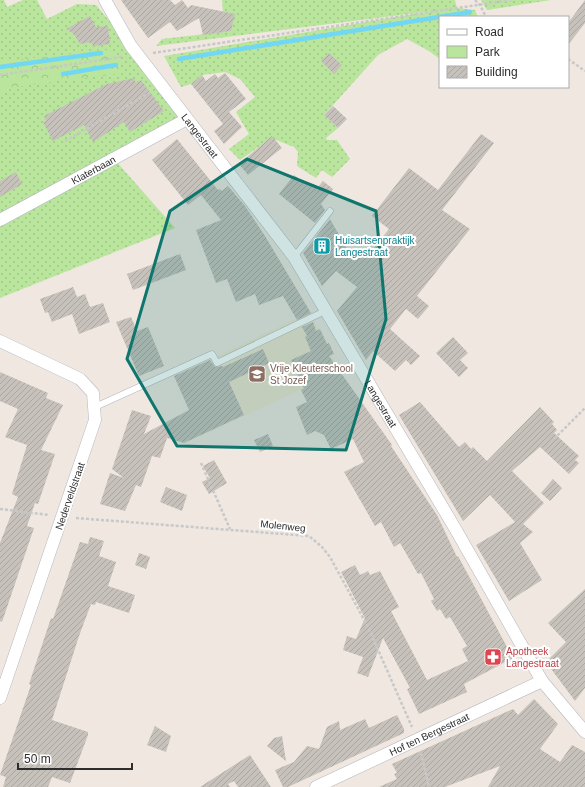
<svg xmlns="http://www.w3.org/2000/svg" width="585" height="787" viewBox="0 0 585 787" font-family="Helvetica,sans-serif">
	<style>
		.education { fill: #f0e3cf }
		.green { fill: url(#green-dots) }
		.forest { fill: url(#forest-crowns) }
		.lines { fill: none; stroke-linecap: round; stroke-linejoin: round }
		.stream { stroke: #72d7f2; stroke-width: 4.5 }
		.building { fill: url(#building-hatch) }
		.service-casing { stroke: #b3b7c1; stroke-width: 7 }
		.minor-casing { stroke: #b3b7c1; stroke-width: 13 }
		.path { stroke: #c8c8c8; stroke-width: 2.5; stroke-dasharray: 3 2; stroke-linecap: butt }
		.service { stroke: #fff; stroke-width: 6 }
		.minor { stroke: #fff; stroke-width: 12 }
		.marked { fill: #0f766e; fill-opacity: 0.2; stroke: #0f766e; stroke-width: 3; stroke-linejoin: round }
		.labels { text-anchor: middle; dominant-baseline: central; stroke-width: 4; stroke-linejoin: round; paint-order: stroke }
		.street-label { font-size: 10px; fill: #2d2d2d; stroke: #fff }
		.culture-label { font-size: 10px; fill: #0d838f; stroke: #fff; text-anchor: start }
		.education-label { font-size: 10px; fill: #785e54; stroke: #fff; text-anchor: start }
		.health-label { font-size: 10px; fill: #be3a42; stroke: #fff; text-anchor: start }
	</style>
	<defs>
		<pattern id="green-dots" width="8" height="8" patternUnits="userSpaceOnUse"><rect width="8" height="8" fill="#b9e69c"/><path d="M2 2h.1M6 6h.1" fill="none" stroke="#9fc687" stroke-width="1.8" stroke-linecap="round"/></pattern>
		<pattern id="forest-crowns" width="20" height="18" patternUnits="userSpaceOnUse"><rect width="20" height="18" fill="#b9e69c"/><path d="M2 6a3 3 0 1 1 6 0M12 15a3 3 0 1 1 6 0" fill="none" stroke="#9fc687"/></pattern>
		<pattern id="building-hatch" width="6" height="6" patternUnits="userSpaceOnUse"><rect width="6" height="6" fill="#c7c1bc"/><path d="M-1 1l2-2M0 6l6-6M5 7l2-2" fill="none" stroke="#aba6a2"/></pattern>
	</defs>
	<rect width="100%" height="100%" fill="#efe7e0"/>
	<path class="education" d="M 310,312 L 340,372 L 201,436 L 174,376 Z"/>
	<g class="green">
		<path d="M 0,0 L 4,0 L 7,7 L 23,0 L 37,0 L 47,19 L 77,4 L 96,5 L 137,54 L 187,119 L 114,159 L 175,228 L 0,298 Z"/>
		<path d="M 222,0 L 455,0 L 457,8 L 475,10 L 478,17 L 440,17 L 440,59 L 429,51 L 407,39 L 378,55 L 324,115 L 338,128 L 326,138 L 327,140 L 337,140 L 350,159 L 332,177 L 322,170 L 316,178 L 297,166 L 298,152 L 294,147 L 271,138 L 240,160 L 229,149 L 249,134 L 236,112 L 255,97 L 240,79 L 225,72 L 202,75 L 191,84 L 181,87 L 164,56 L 432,11 L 156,46 L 162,39 L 231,31 L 223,12 Z"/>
		<path d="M 481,0 L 551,0 L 487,10 Z"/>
	</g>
	<path class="forest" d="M 102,49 L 113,52 L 125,73 L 27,85 L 0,92 L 0,61 L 64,55 Z"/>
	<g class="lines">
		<g class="stream">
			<path d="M 179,59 L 470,12"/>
			<path d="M 0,67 L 101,53"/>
			<path d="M 63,74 L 116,65"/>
		</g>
	</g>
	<g class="building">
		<path d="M 121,0 L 170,0 L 175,5 L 182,0 L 188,8 L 191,5 L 235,14 L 231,31 L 203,35 L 199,18 L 177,31 L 170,22 L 148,38 Z"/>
		<path d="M 585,0 L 585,23 L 568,45 L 568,23 Z"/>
		<path d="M 90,16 L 96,27 L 108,26 L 110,44 L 93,46 L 91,42 L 80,44 L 74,34 L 66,29 Z"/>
		<path d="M 329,53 L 342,65 L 334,74 L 321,61 Z"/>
		<path d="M 225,73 L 246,99 L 229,112 L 242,127 L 224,144 L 214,131 L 223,124 L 191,84 L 202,75 L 206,81 L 215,74 L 218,78 Z"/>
		<path d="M 134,78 L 136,83 L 141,80 L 164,111 L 130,132 L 124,122 L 93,142 L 84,125 L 53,141 L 43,122 L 46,121 L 44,116 L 107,84 Z"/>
		<path d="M 333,106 L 347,119 L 338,128 L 324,115 Z"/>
		<path d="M 481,134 L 494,143 L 442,210 L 470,229 L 417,296 L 429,306 L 418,319 L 406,309 L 390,329 L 420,356 L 411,365 L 406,360 L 395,371 L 373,351 L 366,360 L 337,311 L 357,287 L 336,271 L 322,286 L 303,253 L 330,219 L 354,261 L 364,249 L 370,253 L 389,229 L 372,216 L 409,168 L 438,190 Z"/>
		<path d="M 272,136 L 282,148 L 248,175 L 239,164 Z"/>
		<path d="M 177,139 L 218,190 L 220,189 L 222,191 L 228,186 L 245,206 L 265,236 L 311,313 L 297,320 L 283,296 L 259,305 L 255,294 L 236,302 L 227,279 L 216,283 L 196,230 L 221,220 L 201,195 L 188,205 L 152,160 Z"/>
		<path d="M 16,172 L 22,184 L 0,197 L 0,181 Z"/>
		<path d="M 294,175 L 307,185 L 308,183 L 311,186 L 313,184 L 318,187 L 323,181 L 333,189 L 321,204 L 325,210 L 315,223 L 279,194 Z"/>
		<path d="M 180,254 L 186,270 L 133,290 L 127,274 Z"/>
		<path d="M 73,287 L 77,297 L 85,294 L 90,307 L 103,303 L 110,322 L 79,334 L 72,314 L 52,322 L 48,312 L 45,313 L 40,299 Z"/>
		<path d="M 131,317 L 137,331 L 148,327 L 164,366 L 139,376 L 116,322 Z"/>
		<path d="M 313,322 L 316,331 L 320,329 L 327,344 L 329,343 L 334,354 L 329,356 L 392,445 L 391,446 L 437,515 L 457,557 L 458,556 L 513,658 L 464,684 L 467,692 L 419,714 L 407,689 L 410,688 L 383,638 L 368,677 L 357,673 L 363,657 L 343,650 L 347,636 L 356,639 L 365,618 L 341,572 L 355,565 L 360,575 L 368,571 L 370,575 L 380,571 L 399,607 L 391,611 L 427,680 L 468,661 L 462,649 L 467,646 L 450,617 L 446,619 L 440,609 L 437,611 L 431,601 L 434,599 L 421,573 L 418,574 L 400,543 L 394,547 L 381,522 L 375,526 L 344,472 L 364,462 L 353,439 L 331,449 L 324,435 L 315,431 L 307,435 L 296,407 L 307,402 L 301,390 L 304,388 L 291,360 L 311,351 L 305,337 L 307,336 L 302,327 Z"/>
		<path d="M 453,337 L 468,353 L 460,360 L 468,368 L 459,377 L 436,353 Z"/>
		<path d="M 263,349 L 269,363 L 229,382 L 244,415 L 184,443 L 167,438 L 160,458 L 152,456 L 141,487 L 136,485 L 125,511 L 100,504 L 110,473 L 124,478 L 112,469 L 132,410 L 151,416 L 144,434 L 189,410 L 174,376 L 210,360 L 215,367 L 222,366 L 223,367 Z"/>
		<path d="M 0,372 L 48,393 L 46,398 L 63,405 L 41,450 L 55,454 L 38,504 L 35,503 L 27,526 L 34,528 L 2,622 L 0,621 L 0,543 L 18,497 L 12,494 L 27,445 L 5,437 L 18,409 L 0,401 Z"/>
		<path d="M 420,402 L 459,447 L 465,442 L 471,449 L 473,447 L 487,461 L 540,407 L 554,422 L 552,424 L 557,430 L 554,433 L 579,456 L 575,460 L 579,463 L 569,474 L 540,447 L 512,471 L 544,503 L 523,524 L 533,532 L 520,543 L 542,580 L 509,601 L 476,545 L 515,522 L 490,495 L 463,521 L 399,415 Z"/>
		<path d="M 268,434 L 273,446 L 260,452 L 254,440 Z"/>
		<path d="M 214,460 L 227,483 L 209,494 L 202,482 L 210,478 L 203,466 Z"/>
		<path d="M 553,479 L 562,488 L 550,501 L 541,493 Z"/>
		<path d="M 166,487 L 187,495 L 182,511 L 160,502 Z"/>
		<path d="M 90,537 L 104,541 L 99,556 L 116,562 L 108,586 L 135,595 L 129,613 L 96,602 L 95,605 L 91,604 L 79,636 L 52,720 L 88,732 L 88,735 L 70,783 L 52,777 L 48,787 L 3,787 L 6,777 L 0,775 L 31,685 L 29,684 L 51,618 L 53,619 L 80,542 L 88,544 Z"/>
		<path d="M 139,553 L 150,557 L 146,569 L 135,565 Z"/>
		<path d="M 585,589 L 585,688 L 575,701 L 546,662 L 566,642 L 548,623 Z"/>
		<path d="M 534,699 L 558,724 L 540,749 L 560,762 L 572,745 L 585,752 L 585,787 L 488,787 L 500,766 L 445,787 L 379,787 L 397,779 L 394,774 L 397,773 L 392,764 L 513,709 L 518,715 Z"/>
		<path d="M 397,715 L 404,729 L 404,733 L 288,787 L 283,787 L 275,770 L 294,762 L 307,746 L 319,749 L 327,727 L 339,721 L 340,730 L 365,719 L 369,728 Z"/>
		<path d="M 155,726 L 171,736 L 166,752 L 147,745 Z"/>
		<path d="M 282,736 L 286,761 L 267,746 L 274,738 Z"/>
		<path d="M 250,755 L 271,787 L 238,787 L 234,781 L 228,784 L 230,787 L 200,787 Z"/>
	</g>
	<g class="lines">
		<defs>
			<g id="service">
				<path d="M 294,257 L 330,211"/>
				<path d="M 95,407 L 212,354 L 217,363 L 325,311"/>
			</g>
			<g id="minor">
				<path id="s1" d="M 105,0 L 131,46 L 294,257 L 456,530 L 542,681 L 585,732"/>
				<path id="s2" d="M 0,220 L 187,119"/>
				<path d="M 0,341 L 80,379 L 93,393 L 95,420 L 0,698"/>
				<path id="s3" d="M 316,787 L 542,681"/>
			</g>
		</defs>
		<use href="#service" class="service-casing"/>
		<use href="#minor" class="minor-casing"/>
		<g class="path">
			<path d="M 475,0 L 480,5 L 486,17"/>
			<path d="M 153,53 L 511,0"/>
			<path d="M 568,59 L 585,71"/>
			<path d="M 0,75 L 122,57"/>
			<path d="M 65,141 L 151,92"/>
			<path d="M 554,439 L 585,408"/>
			<path d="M 201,463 L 230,529"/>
			<path d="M 0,509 L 49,515"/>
			<path d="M 76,518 L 309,536 L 322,547 L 330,557 L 368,627 L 412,727"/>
			<path d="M 421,753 L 429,787"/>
		</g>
		<use href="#service" class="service"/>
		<use href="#minor" class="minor"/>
	</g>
	<path class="marked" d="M 247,159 L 376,211 L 386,319 L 346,450 L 177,446 L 127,359 L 170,211 Z"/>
	<defs>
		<symbol id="building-square" viewBox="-11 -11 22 22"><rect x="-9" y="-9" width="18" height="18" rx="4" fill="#0f9aa8" stroke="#fff"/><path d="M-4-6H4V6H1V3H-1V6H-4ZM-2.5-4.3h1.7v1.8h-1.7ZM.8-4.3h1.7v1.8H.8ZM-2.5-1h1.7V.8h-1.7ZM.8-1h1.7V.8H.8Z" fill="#fff"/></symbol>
		<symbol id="school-square" viewBox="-11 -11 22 22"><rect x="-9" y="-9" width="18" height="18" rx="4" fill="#8d6e63" stroke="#fff"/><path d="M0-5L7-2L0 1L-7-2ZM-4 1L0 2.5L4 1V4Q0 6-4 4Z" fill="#fff"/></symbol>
		<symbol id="pharmacy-square" viewBox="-11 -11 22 22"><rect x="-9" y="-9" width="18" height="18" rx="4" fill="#e0444e" stroke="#fff"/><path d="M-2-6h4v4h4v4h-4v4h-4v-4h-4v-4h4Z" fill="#fff"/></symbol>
	</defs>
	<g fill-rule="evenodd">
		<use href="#building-square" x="312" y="236" width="20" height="20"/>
		<use href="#school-square" x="247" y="364" width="20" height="20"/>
		<use href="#pharmacy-square" x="483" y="647" width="20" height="20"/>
	</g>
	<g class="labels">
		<g class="street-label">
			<text stroke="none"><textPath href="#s1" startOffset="166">Langestraat</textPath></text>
			<text stroke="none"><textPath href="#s2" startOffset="106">Klaterbaan</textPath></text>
			<text stroke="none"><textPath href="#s1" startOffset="490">Langestraat</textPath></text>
			<text transform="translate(70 496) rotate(-71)">Nederveldstraat</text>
			<text transform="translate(283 526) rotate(6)">Molenweg</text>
			<text stroke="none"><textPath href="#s3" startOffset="125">Hof ten Bergestraat</textPath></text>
		</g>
		<g class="culture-label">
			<text x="335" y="240">Huisartsenpraktijk<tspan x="335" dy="12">Langestraat</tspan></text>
		</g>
		<g class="education-label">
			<text x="270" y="368">Vrije Kleuterschool<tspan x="270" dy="12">St Jozef</tspan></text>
		</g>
		<g class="health-label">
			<text x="506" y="651">Apotheek<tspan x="506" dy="12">Langestraat</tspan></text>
		</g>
	</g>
	<rect x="439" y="16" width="130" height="72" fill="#ffffff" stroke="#ababab"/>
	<rect x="447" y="29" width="20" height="6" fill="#ffffff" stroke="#ababab"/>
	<text x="475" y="36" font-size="12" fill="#2d2d2d">Road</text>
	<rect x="447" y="46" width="20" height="12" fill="#b9e69c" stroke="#ababab"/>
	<text x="475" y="56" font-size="12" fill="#2d2d2d">Park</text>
	<rect x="447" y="66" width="20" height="12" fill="url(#building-hatch)" stroke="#ababab"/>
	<text x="475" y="76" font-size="12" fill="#2d2d2d">Building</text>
	<path d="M18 763v6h114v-6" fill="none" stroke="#2d2d2d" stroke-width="2"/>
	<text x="24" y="763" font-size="12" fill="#2d2d2d" stroke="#ffffff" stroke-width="3" paint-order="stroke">50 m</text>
</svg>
